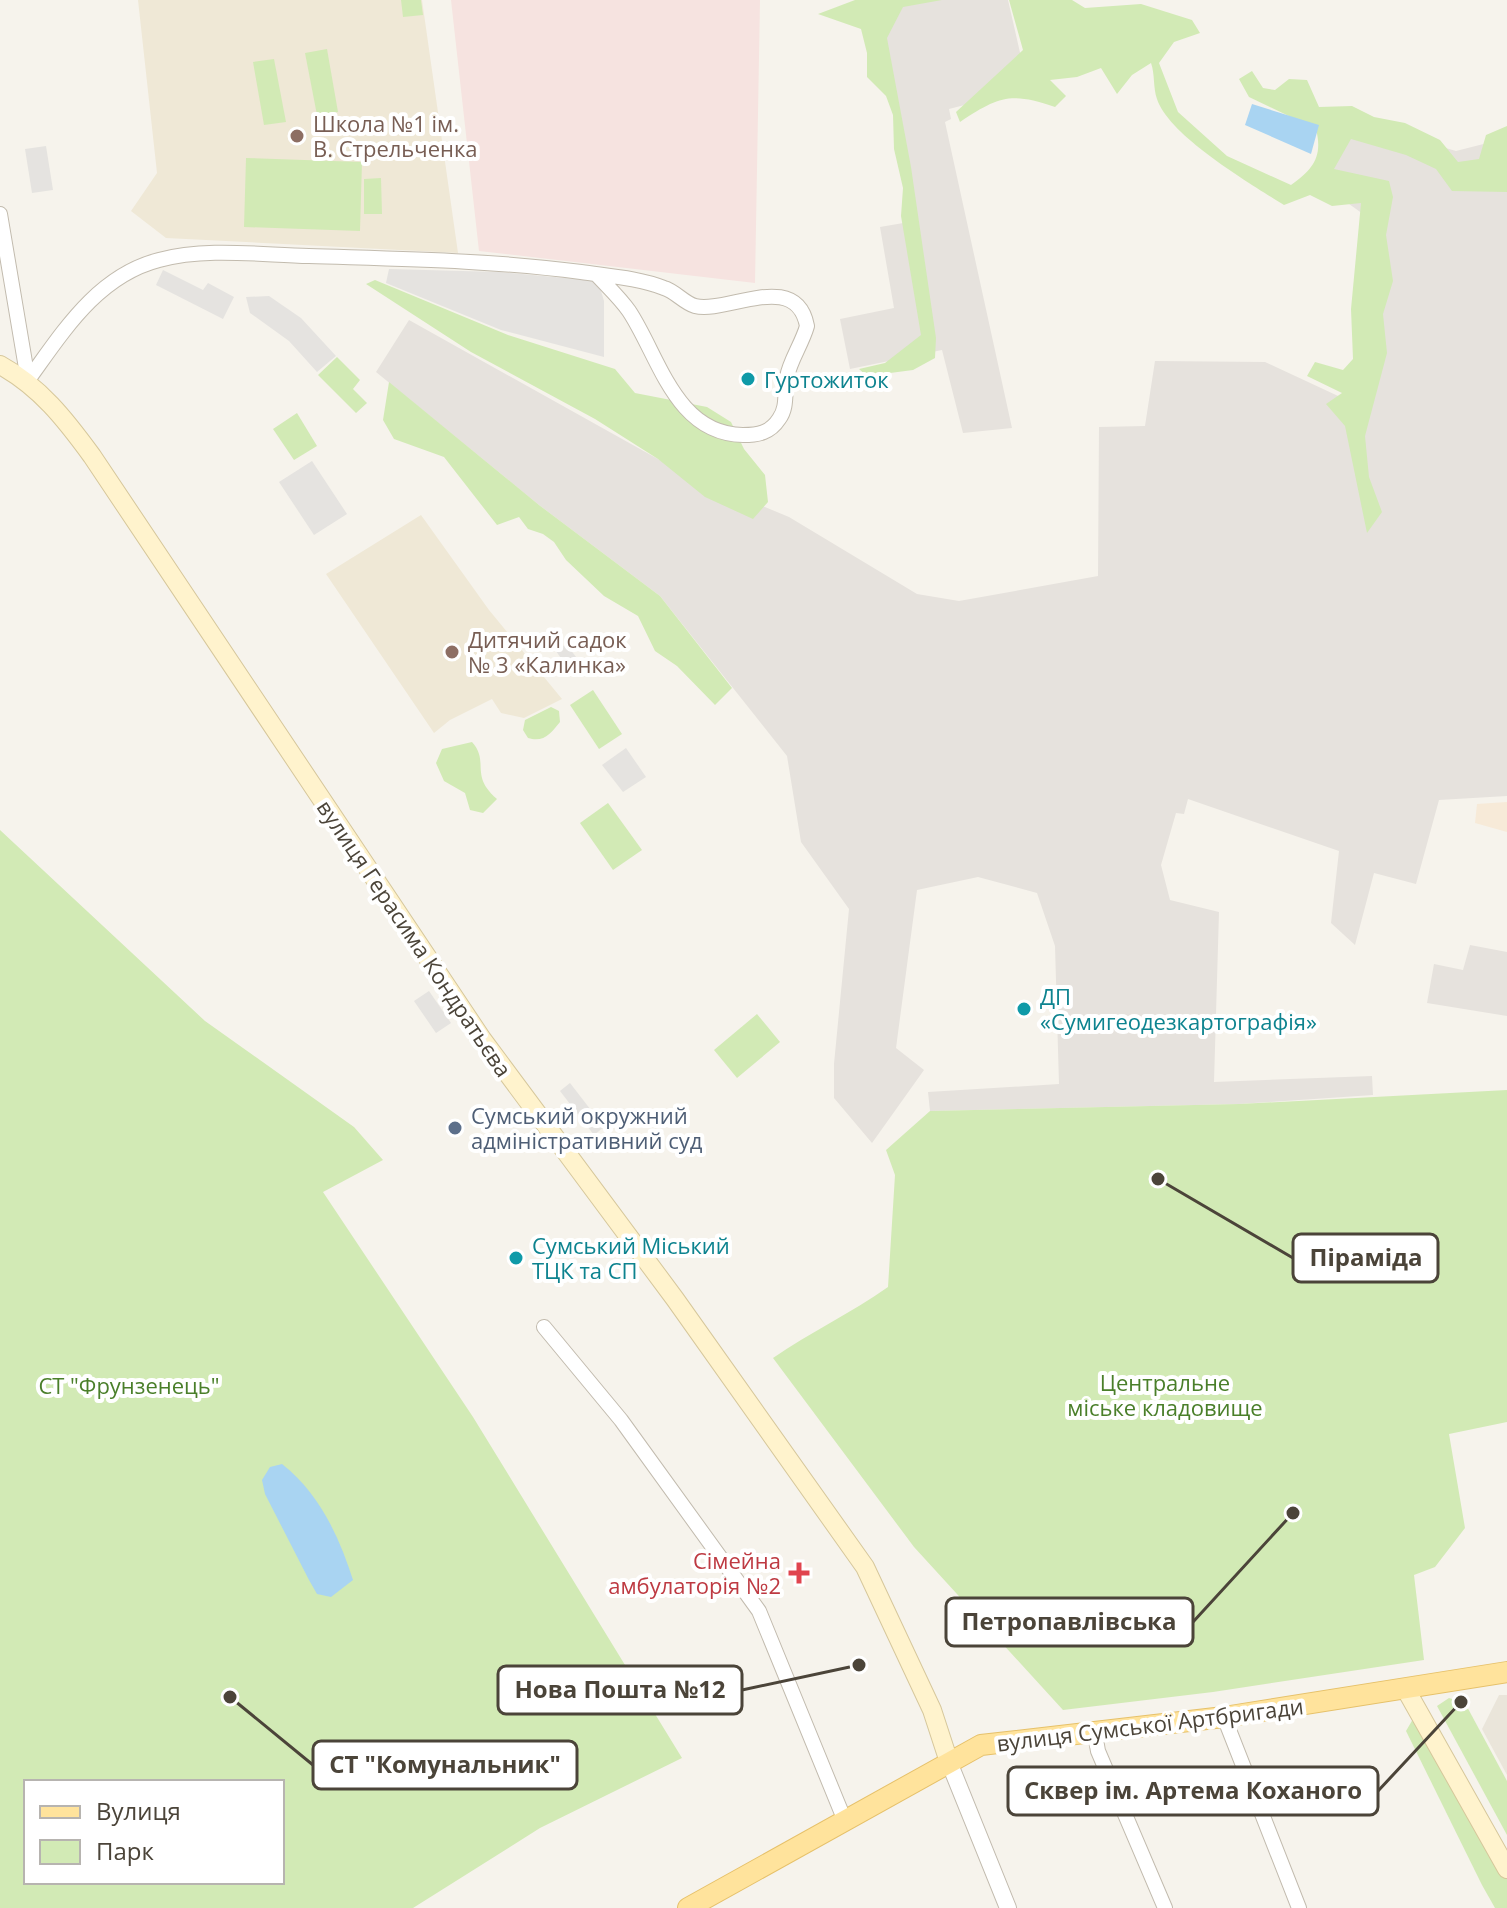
<svg xmlns="http://www.w3.org/2000/svg" width="1507" height="1908" viewBox="0 0 1507 1908" font-family="'Open Sans',sans-serif">
	<style>
		.residential { fill: #eae5da }
		.commercial { fill: #f7ead8 }
		.industrial { fill: #e6e2dd }
		.education { fill: #efe8d6 }
		.medical { fill: #f6e3e0 }
		.green { fill: #d2eab5; fill-rule: evenodd }
		.parking { fill: #e5e3e0 }
		.water { fill: #a9d4f2 }
		.lines { fill: none; stroke-linecap: round; stroke-linejoin: round }
		.minor-casing { stroke: #c2bbae; stroke-width: 16 }
		.tertiary-casing { stroke: #c2bbae; stroke-width: 18 }
		.secondary-casing { stroke: #d6c79b; stroke-width: 20 }
		.primary-casing { stroke: #e6c16a; stroke-width: 22 }
		.minor { stroke: #fff; stroke-width: 14 }
		.tertiary { stroke: #fff; stroke-width: 16 }
		.secondary { stroke: #fff3cd; stroke-width: 18 }
		.primary { stroke: #ffe39c; stroke-width: 20 }
		.education-dot { fill: #8d6e63; stroke: #fff; stroke-width: 3 }
		.culture-dot { fill: #0f9aa8; stroke: #fff; stroke-width: 3 }
		.service-dot { fill: #5c6f8a; stroke: #fff; stroke-width: 3 }
		.health-dot { fill: #e0444e; stroke: #fff; stroke-width: 3 }
		.labels { text-anchor: middle; dominant-baseline: central; stroke-width: 8; stroke-linejoin: round; paint-order: stroke }
		.education-label { font-size: 22px; fill: #785e54; stroke: #fff; text-anchor: start }
		.culture-label { font-size: 22px; fill: #0d838f; stroke: #fff; text-anchor: start }
		.street-label { font-size: 22px; fill: #4b4439; stroke: #fff }
		.service-label { font-size: 22px; fill: #4e5e75; stroke: #fff; text-anchor: start }
		.park-label { font-size: 22px; fill: #4a7f2a; stroke: #fff }
		.health-label { font-size: 22px; fill: #be3a42; stroke: #fff; text-anchor: end }
		.leader { fill: none; stroke: #4b4439; stroke-width: 3 }
		.callout-dot { fill: #4b4439; stroke: #fff; stroke-width: 3 }
		.callout { fill: #fff; stroke: #4b4439; stroke-width: 3 }
		.callout-label { font-size: 24px; text-anchor: middle; font-weight: bold; fill: #4b4439 }
	</style>
	<rect width="100%" height="100%" fill="#f6f3ec"/>
	<path class="residential" d="M 1499,1695 L 1507,1695 L 1507,1775 L 1482,1729 Z"/>
	<path class="commercial" d="M 1507,802 L 1507,832 L 1475,823 L 1477,804 Z"/>
	<g class="industrial">
		<path d="M 920,0 L 1008,0 L 1021,57 L 976,102 L 949,109 L 951,119 L 945,122 L 1012,428 L 963,433 L 942,350 L 850,369 L 840,319 L 894,308 L 880,227 L 915,221 L 880,27 L 894,6 Z"/>
		<path d="M 1342,118 L 1456,151 L 1507,138 L 1507,796 L 1439,800 L 1416,884 L 1374,873 L 1355,945 L 1331,923 L 1339,851 L 1188,799 L 1184,814 L 1176,813 L 1161,865 L 1170,900 L 1219,912 L 1214,1082 L 1372,1076 L 1373,1095 L 1239,1104 L 930,1111 L 928,1092 L 1059,1084 L 1055,946 L 1037,893 L 978,877 L 917,890 L 896,1048 L 924,1070 L 872,1143 L 834,1098 L 834,1064 L 849,909 L 801,842 L 787,756 L 660,596 L 539,505 L 376,372 L 409,320 L 683,473 L 789,517 L 917,594 L 959,601 L 1098,576 L 1099,427 L 1145,426 L 1155,361 L 1265,362 L 1351,402 L 1370,219 L 1317,181 Z"/>
		<path d="M 1470,945 L 1507,952 L 1507,1016 L 1427,1003 L 1434,964 L 1463,970 Z"/>
	</g>
	<g class="education">
		<path d="M 138,0 L 422,0 L 458,253 L 166,238 L 131,211 L 157,173 Z"/>
		<path d="M 421,515 L 489,610 L 562,699 L 524,718 L 501,713 L 492,699 L 450,720 L 434,733 L 326,574 Z"/>
	</g>
	<path class="medical" d="M 451,0 L 760,0 L 755,283 L 479,251 Z"/>
	<g class="green">
		<path d="M 401,0 L 421,0 L 423,15 L 403,17 Z"/>
		<path d="M 855,0 L 942,0 L 903,7 L 887,38 L 911,167 L 936,338 L 935,358 L 913,370 L 867,376 L 859,369 L 885,363 L 921,335 L 901,216 L 903,188 L 894,149 L 893,115 L 886,96 L 867,77 L 867,53 L 861,29 L 818,14 Z"/>
		<path d="M 1009,0 L 1072,0 L 1085,8 L 1141,4 L 1192,20 L 1200,33 L 1174,42 L 1159,63 L 1178,112 L 1227,156 L 1291,185 C 1313,169 1323,157 1316,129 L 1249,97 L 1239,79 L 1252,71 L 1263,88 L 1275,90 L 1289,79 L 1307,80 L 1319,107 L 1352,106 L 1374,117 L 1405,123 L 1440,140 L 1458,162 L 1479,159 L 1486,135 L 1507,126 L 1507,192 L 1452,191 L 1436,169 L 1406,155 L 1351,139 L 1334,169 L 1389,181 L 1393,197 L 1386,235 L 1393,281 L 1383,314 L 1387,353 L 1365,436 L 1369,477 L 1382,512 L 1367,533 L 1345,426 L 1326,404 L 1342,393 L 1307,376 L 1315,362 L 1343,370 L 1353,359 L 1351,309 L 1361,203 L 1332,206 L 1310,195 L 1284,205 C 1251,184 1169,136 1157,99 C 1153,88 1155,74 1151,63 L 1132,75 L 1117,94 L 1101,68 L 1077,77 L 1050,80 L 1066,96 L 1055,107 C 1011,92 999,96 960,122 L 956,112 L 1023,50 Z"/>
		<path d="M 327,49 L 338,112 L 317,115 L 305,53 Z"/>
		<path d="M 274,59 L 286,122 L 264,125 L 253,62 Z"/>
		<path d="M 246,158 L 362,162 L 360,231 L 244,227 Z"/>
		<path d="M 381,178 L 382,214 L 364,214 L 364,179 Z"/>
		<path d="M 375,280 L 508,335 L 615,369 L 635,393 L 707,407 L 731,422 L 744,449 L 765,475 L 768,502 L 753,519 L 705,497 L 658,459 L 595,419 L 471,352 L 366,284 Z"/>
		<path d="M 337,357 L 360,380 L 353,389 L 367,403 L 356,413 L 318,375 Z"/>
		<path d="M 389,382 L 539,505 L 660,596 L 732,688 L 715,705 L 677,666 L 655,651 L 638,616 L 604,596 L 566,560 L 554,542 L 543,534 L 528,529 L 519,517 L 497,525 L 444,457 L 394,439 L 383,420 Z"/>
		<path d="M 297,413 L 317,446 L 294,460 L 273,429 Z"/>
		<path d="M 593,690 L 622,734 L 599,749 L 570,705 Z"/>
		<path d="M 551,707 L 559,711 L 560,722 C 551,733 544,743 528,738 L 523,730 L 525,720 Z"/>
		<path d="M 472,742 C 490,762 469,775 497,799 L 483,813 L 470,810 L 465,793 L 444,781 L 436,763 L 442,749 Z"/>
		<path d="M 608,803 L 642,850 L 613,870 L 580,823 Z"/>
		<path d="M 0,830 L 205,1021 L 354,1127 L 383,1160 L 323,1192 L 473,1417 L 682,1758 L 540,1828 L 413,1908 L 0,1908 ZM 26,1782 L 282,1782 L 282,1882 L 26,1882 Z"/>
		<path d="M 757,1014 L 780,1042 L 737,1078 L 714,1050 Z"/>
		<path d="M 1507,1090 L 1507,1422 L 1449,1434 L 1465,1528 L 1435,1567 L 1414,1575 L 1424,1660 L 1213,1692 L 1063,1710 L 914,1547 L 773,1358 C 811,1332 851,1313 888,1287 L 895,1175 L 886,1150 L 930,1111 L 1239,1104 Z"/>
		<path d="M 1449,1698 L 1465,1703 L 1507,1781 L 1507,1835 L 1437,1706 Z"/>
		<path d="M 1413,1719 L 1420,1721 L 1507,1879 L 1507,1908 L 1495,1908 L 1482,1885 L 1406,1731 Z"/>
	</g>
	<g class="parking">
		<path d="M 46,146 L 53,190 L 32,193 L 25,149 Z"/>
		<path d="M 389,269 L 500,272 L 598,281 L 604,301 L 604,357 L 501,330 L 386,283 Z"/>
		<path d="M 163,270 L 203,290 L 208,283 L 234,297 L 223,319 L 156,285 Z"/>
		<path d="M 269,296 L 301,318 L 336,356 L 317,372 L 289,341 L 250,313 L 246,297 Z"/>
		<path d="M 312,461 L 347,514 L 314,535 L 279,482 Z"/>
		<path d="M 566,644 L 580,662 L 569,670 L 556,651 Z"/>
		<path d="M 626,748 L 646,777 L 623,792 L 602,765 Z"/>
		<path d="M 429,991 L 451,1023 L 436,1033 L 414,1001 Z"/>
		<path d="M 570,1083 L 604,1127 L 594,1135 L 560,1091 Z"/>
	</g>
	<g class="water">
		<path d="M 1252,104 L 1319,125 L 1311,154 L 1245,125 Z"/>
		<path d="M 282,1464 C 319,1493 339,1536 353,1580 L 331,1597 L 317,1594 L 309,1580 L 265,1494 L 262,1480 L 270,1467 Z"/>
	</g>
	<g class="lines">
		<defs>
			<g id="minor">
				<path d="M 0,214 L 28,380"/>
				<path d="M 28,380 C 63,332 97,276 159,260 C 206,247 261,255 309,256 C 401,259 490,260 581,272 C 608,276 639,278 664,288 C 675,291 684,303 695,306 C 727,314 796,269 807,326 C 802,344 790,360 787,377 C 784,392 788,407 779,419 C 770,433 758,435 743,435 C 675,434 659,356 629,311 C 620,298 607,286 596,274"/>
				<path d="M 544,1327 L 621,1420 L 759,1611 L 845,1821"/>
				<path d="M 1224,1717 L 1299,1908"/>
				<path d="M 1095,1734 L 1098,1751 L 1165,1908"/>
			</g>
			<path id="tertiary" d="M 949,1762 L 1008,1908"/>
			<g id="secondary">
				<path d="M 0,365 C 40,387 65,419 92,456 L 482,1039 L 675,1299 L 865,1567 L 932,1710 L 949,1762"/>
				<path d="M 1405,1688 L 1507,1869"/>
			</g>
			<path id="primary" d="M 688,1908 L 981,1745 L 1224,1717 L 1507,1672"/>
		</defs>
		<use href="#minor" class="minor-casing"/>
		<use href="#tertiary" class="tertiary-casing"/>
		<use href="#secondary" class="secondary-casing"/>
		<use href="#primary" class="primary-casing"/>
		<use href="#minor" class="minor"/>
		<use href="#tertiary" class="tertiary"/>
		<use href="#secondary" class="secondary"/>
		<use href="#primary" class="primary"/>
	</g>
	<g class="education-dot">
		<circle cx="297" cy="136" r="8"/>
		<circle cx="452" cy="652" r="8"/>
	</g>
	<g class="culture-dot">
		<circle cx="748" cy="379" r="8"/>
		<circle cx="1024" cy="1009" r="8"/>
		<circle cx="516" cy="1258" r="8"/>
	</g>
	<circle class="service-dot" cx="455" cy="1128" r="8"/>
	<path class="health-dot" d="M795 1561h8v8h8v8h-8v8h-8v-8h-8v-8h8z"/>
	<g class="labels">
		<g class="education-label">
			<text x="313" y="123">Школа №1 ім.<tspan x="313" dy="25">В. Стрельченка</tspan></text>
			<text x="468" y="639">Дитячий садок<tspan x="468" dy="25">№ 3 «Калинка»</tspan></text>
		</g>
		<g class="culture-label">
			<text x="764" y="379">Гуртожиток</text>
			<text x="1040" y="996">ДП<tspan x="1040" dy="25">«Сумигеодезкартографія»</tspan></text>
			<text x="532" y="1245">Сумський Міський<tspan x="532" dy="25">ТЦК та СП</tspan></text>
		</g>
		<g class="street-label">
			<text transform="translate(415 938) rotate(56)">вулиця Герасима Кондратьєва</text>
			<text transform="translate(1150 1724) rotate(-7)">вулиця Сумської Артбригади</text>
		</g>
		<g class="service-label">
			<text x="471" y="1115">Сумський окружний<tspan x="471" dy="25">адміністративний суд</tspan></text>
		</g>
		<g class="park-label">
			<text x="1165" y="1382">Центральне<tspan x="1165" dy="25">міське кладовище</tspan></text>
			<text x="129" y="1385">СТ "Фрунзенець"</text>
		</g>
		<g class="health-label">
			<text x="781" y="1560">Сімейна<tspan x="781" dy="25">амбулаторія №2</tspan></text>
		</g>
	</g>
	<path class="leader" d="M1158 1179L1293 1258M1293 1513L1193 1622M859 1665L742 1690M230 1697L313 1765M1461 1702L1378 1791"/>
	<g class="callout-dot">
		<circle cx="1158" cy="1179" r="8"/>
		<circle cx="1293" cy="1513" r="8"/>
		<circle cx="859" cy="1665" r="8"/>
		<circle cx="230" cy="1697" r="8"/>
		<circle cx="1461" cy="1702" r="8"/>
	</g>
	<g class="callout">
		<rect x="1293" y="1234" width="145" height="48" rx="8"/>
		<rect x="946" y="1598" width="247" height="48" rx="8"/>
		<rect x="498" y="1666" width="244" height="48" rx="8"/>
		<rect x="313" y="1741" width="264" height="48" rx="8"/>
		<rect x="1008" y="1767" width="370" height="48" rx="8"/>
	</g>
	<g class="callout-label">
		<text x="1366" y="1266">Піраміда</text>
		<text x="1069" y="1630">Петропавлівська</text>
		<text x="620" y="1698">Нова Пошта №12</text>
		<text x="445" y="1773">СТ "Комунальник"</text>
		<text x="1193" y="1799">Сквер ім. Артема Коханого</text>
	</g>
	<rect x="24" y="1780" width="260" height="104" fill="#ffffff" stroke="#b7b4b0" stroke-width="2"/>
	<rect x="40" y="1806" width="40" height="12" fill="#ffe39c" stroke="#b7b4b0" stroke-width="2"/>
	<text x="96" y="1820" font-size="24" fill="#4b4439">Вулиця</text>
	<rect x="40" y="1840" width="40" height="24" fill="#d2eab5" stroke="#b7b4b0" stroke-width="2"/>
	<text x="96" y="1860" font-size="24" fill="#4b4439">Парк</text>
</svg>
